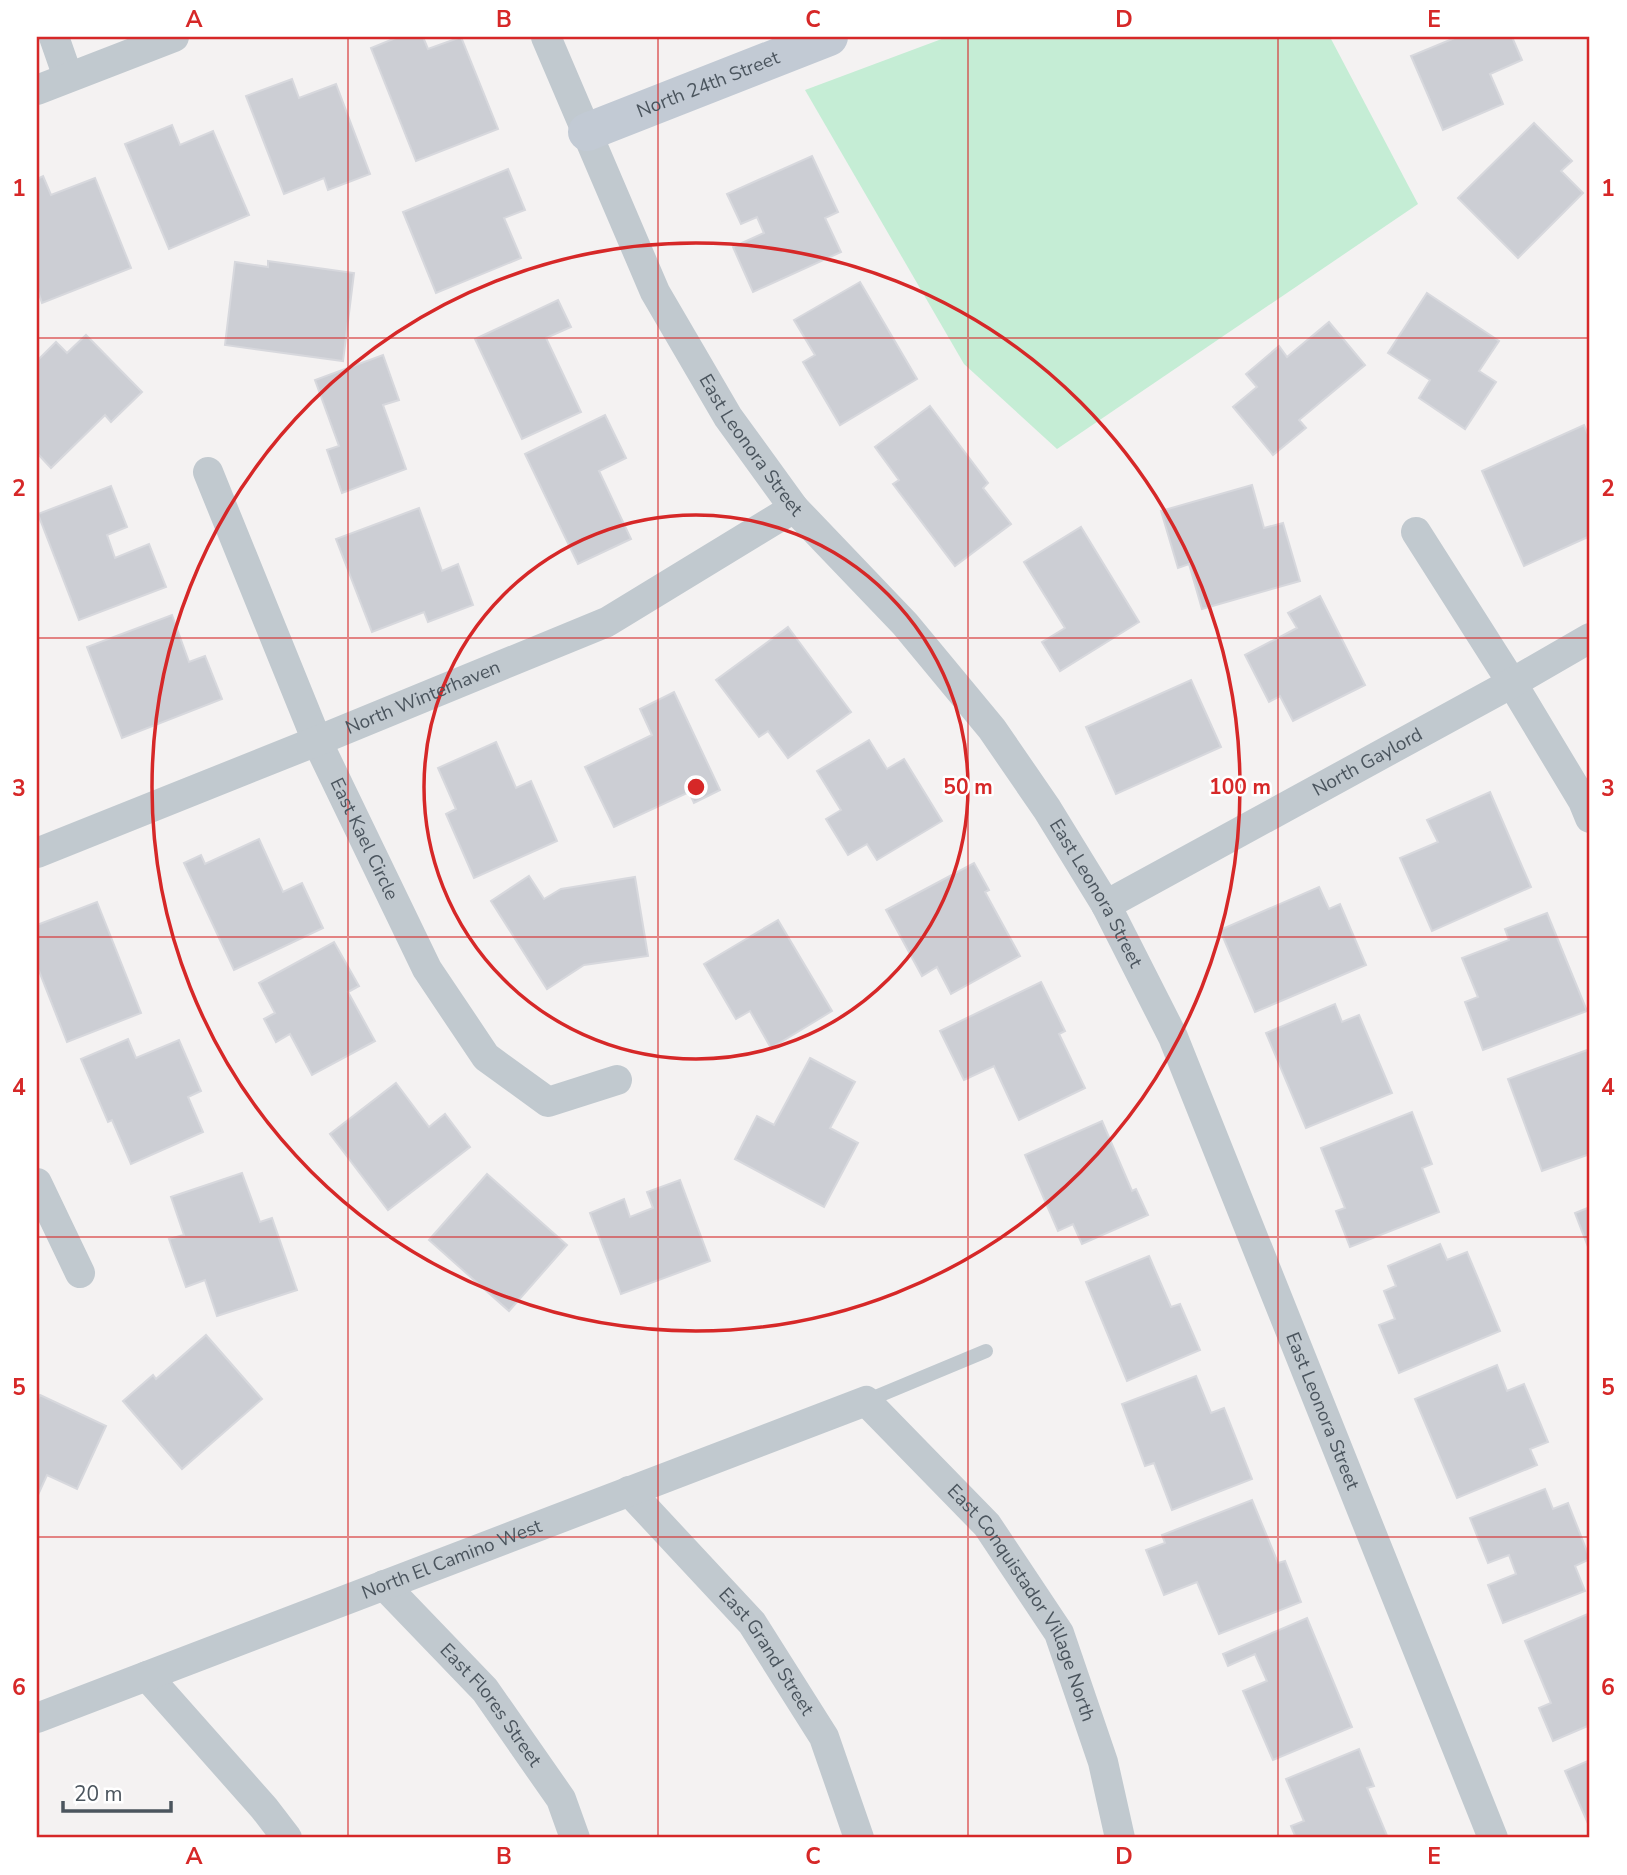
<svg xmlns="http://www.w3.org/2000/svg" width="1627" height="1875" viewBox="0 0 1627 1875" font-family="'Nunito Sans',sans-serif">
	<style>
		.green { fill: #c5edd5 }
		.building { fill: #ccced4; stroke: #d7d8dd; stroke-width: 2 }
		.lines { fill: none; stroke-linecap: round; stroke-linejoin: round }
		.lane { stroke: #c1c9cf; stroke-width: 14 }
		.street { stroke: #c1c9cf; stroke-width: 30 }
		.secondary { stroke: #c2cad4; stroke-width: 38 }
		.grid { fill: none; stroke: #d62828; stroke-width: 2; stroke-opacity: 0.55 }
		.ring { fill: none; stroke: #d62828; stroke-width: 3.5 }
		.labels { text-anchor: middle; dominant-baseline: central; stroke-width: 5; stroke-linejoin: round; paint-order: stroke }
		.street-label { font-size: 19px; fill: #4b555e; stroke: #fff }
		.centre { fill: #d62828; stroke: #fff; stroke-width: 3.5 }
		.ring-label { font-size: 21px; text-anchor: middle; font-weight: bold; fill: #d62828; stroke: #fff; stroke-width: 5; stroke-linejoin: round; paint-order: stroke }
		.neatline { fill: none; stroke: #d62828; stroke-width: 2.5 }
		.grid-label { font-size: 23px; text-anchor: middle; font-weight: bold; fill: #d62828 }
	</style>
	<rect width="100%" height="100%" fill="#f4f2f2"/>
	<path class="green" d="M 947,37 L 1330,37 L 1418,204 L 1057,449 L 964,364 L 805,90 Z"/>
	<g class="building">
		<path d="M 398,37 L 423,37 L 428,49 L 461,37 L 498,129 L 416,161 L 371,48 Z"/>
		<path d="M 1457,37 L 1512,37 L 1522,60 L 1490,74 L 1503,104 L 1443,130 L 1411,56 Z"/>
		<path d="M 292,79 L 299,98 L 336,84 L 370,174 L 328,190 L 324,178 L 284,194 L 246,96 Z"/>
		<path d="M 1534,123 L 1572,161 L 1561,171 L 1583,193 L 1518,258 L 1458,198 Z"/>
		<path d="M 172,125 L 180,145 L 213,131 L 249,215 L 169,249 L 125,144 Z"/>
		<path d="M 812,156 L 838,212 L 825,218 L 841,252 L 753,292 L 733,247 L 764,233 L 757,217 L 741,224 L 727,194 Z"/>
		<path d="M 508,169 L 525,210 L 504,218 L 521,258 L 436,293 L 403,212 Z"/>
		<path d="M 43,176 L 51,195 L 95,178 L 131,268 L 42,303 L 37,288 L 37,179 Z"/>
		<path d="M 268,261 L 354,273 L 343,361 L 225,345 L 235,262 L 268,267 Z"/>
		<path d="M 860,282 L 917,379 L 840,425 L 803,362 L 815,355 L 794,320 Z"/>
		<path d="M 1427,293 L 1499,341 L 1479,371 L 1496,382 L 1465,429 L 1419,398 L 1430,380 L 1388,353 Z"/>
		<path d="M 558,300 L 571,327 L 546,338 L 581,412 L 522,439 L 475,339 Z"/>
		<path d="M 1329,322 L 1365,365 L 1299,420 L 1306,428 L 1273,455 L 1233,407 L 1257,387 L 1246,374 L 1279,346 L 1287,357 Z"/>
		<path d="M 86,335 L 142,392 L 111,422 L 105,415 L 51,468 L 37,453 L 37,361 L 56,342 L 67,353 Z"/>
		<path d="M 383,355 L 399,400 L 383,405 L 406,469 L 342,493 L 327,450 L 339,446 L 315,380 Z"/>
		<path d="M 930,406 L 988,483 L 983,488 L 1011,524 L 955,566 L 893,484 L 899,480 L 875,447 Z"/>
		<path d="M 605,415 L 626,458 L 599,471 L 631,539 L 578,564 L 525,454 Z"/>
		<path d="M 1584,425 L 1590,439 L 1590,536 L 1524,566 L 1482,471 Z"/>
		<path d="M 1252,485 L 1264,528 L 1283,523 L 1300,581 L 1202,609 L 1189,564 L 1178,568 L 1161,511 Z"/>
		<path d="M 111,486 L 127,527 L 107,535 L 115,558 L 149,544 L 166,587 L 79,620 L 38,514 Z"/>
		<path d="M 419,508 L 442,571 L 458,564 L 473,605 L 428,622 L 424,612 L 372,632 L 336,539 Z"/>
		<path d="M 1081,527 L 1139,622 L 1060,671 L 1042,642 L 1065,628 L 1024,562 Z"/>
		<path d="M 1320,596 L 1365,685 L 1293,721 L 1280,696 L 1269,702 L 1245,655 L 1297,628 L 1288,613 Z"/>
		<path d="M 172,615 L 189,662 L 205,656 L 222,699 L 122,738 L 87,647 Z"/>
		<path d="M 788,627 L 851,712 L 788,758 L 768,731 L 759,737 L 716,680 Z"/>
		<path d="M 1191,680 L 1221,747 L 1116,794 L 1086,727 Z"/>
		<path d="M 674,692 L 720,790 L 694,803 L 689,792 L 614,827 L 585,767 L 652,735 L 640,709 Z"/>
		<path d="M 869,740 L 887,769 L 904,759 L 942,821 L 877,860 L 867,844 L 848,855 L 826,819 L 841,810 L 817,771 Z"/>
		<path d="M 496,742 L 516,788 L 531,781 L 557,841 L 474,878 L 446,814 L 456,809 L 438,768 Z"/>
		<path d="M 1490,792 L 1531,887 L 1432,931 L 1400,858 L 1438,842 L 1427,820 Z"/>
		<path d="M 259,839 L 283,892 L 302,883 L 323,928 L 234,970 L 184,863 L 201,855 L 205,864 Z"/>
		<path d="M 974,863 L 989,890 L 985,892 L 1020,956 L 951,994 L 937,967 L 922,976 L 886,910 Z"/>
		<path d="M 529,876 L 544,899 L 561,889 L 635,877 L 648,956 L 584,965 L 547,989 L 491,901 Z"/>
		<path d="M 1319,887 L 1329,909 L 1340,904 L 1366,965 L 1255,1012 L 1220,930 Z"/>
		<path d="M 97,902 L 141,1013 L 67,1042 L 39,971 L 37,972 L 37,925 Z"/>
		<path d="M 1547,913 L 1587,1011 L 1483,1050 L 1465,1002 L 1478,997 L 1462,958 L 1509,940 L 1505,929 Z"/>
		<path d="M 778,920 L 832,1011 L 771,1048 L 750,1011 L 736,1019 L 704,964 Z"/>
		<path d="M 334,942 L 359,986 L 348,992 L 375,1041 L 312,1075 L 290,1034 L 276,1042 L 264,1019 L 275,1013 L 259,983 Z"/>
		<path d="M 1041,982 L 1065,1031 L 1059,1034 L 1085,1088 L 1019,1120 L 994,1066 L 964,1080 L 940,1031 Z"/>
		<path d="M 1335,1004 L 1342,1022 L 1359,1015 L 1392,1093 L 1306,1128 L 1266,1033 Z"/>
		<path d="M 128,1039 L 136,1058 L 179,1040 L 201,1091 L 188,1097 L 203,1132 L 131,1164 L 112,1120 L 108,1122 L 81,1059 Z"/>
		<path d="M 1590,1049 L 1590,1154 L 1542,1171 L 1508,1079 Z"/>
		<path d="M 810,1058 L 855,1082 L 830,1128 L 858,1143 L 824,1207 L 735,1159 L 757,1116 L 774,1125 Z"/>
		<path d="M 396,1083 L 429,1127 L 445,1114 L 470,1147 L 388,1210 L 330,1134 Z"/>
		<path d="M 1412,1112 L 1432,1164 L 1422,1168 L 1439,1212 L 1350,1247 L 1336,1211 L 1345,1208 L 1321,1148 Z"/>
		<path d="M 1102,1121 L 1132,1191 L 1136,1189 L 1148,1215 L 1082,1244 L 1073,1224 L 1058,1231 L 1025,1155 Z"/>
		<path d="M 242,1173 L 260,1222 L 272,1218 L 297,1290 L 217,1316 L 205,1280 L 186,1287 L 169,1239 L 184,1235 L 171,1197 Z"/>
		<path d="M 487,1174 L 567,1245 L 509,1311 L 429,1240 Z"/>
		<path d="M 680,1180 L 710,1261 L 621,1294 L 590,1213 L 624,1199 L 630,1217 L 653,1208 L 647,1192 Z"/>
		<path d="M 1590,1207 L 1590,1252 L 1575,1213 Z"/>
		<path d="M 1440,1244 L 1447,1260 L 1467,1252 L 1500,1331 L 1399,1373 L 1379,1325 L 1395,1319 L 1384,1291 L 1396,1286 L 1388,1266 Z"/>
		<path d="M 1149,1256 L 1171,1307 L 1180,1304 L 1200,1350 L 1127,1381 L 1086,1282 Z"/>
		<path d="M 206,1335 L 262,1399 L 182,1469 L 123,1401 L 153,1375 L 156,1379 Z"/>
		<path d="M 1497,1365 L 1507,1391 L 1524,1384 L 1548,1442 L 1530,1449 L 1537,1465 L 1457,1498 L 1415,1399 Z"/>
		<path d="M 1196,1376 L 1211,1413 L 1224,1408 L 1252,1479 L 1172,1510 L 1154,1463 L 1145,1466 L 1122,1404 Z"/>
		<path d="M 40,1395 L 106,1426 L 77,1489 L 47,1475 L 37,1497 L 37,1401 Z"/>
		<path d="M 1545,1489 L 1553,1509 L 1568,1503 L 1590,1559 L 1575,1566 L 1585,1591 L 1503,1623 L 1488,1585 L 1516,1574 L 1509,1555 L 1488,1563 L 1470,1518 Z"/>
		<path d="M 1252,1500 L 1278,1563 L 1285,1561 L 1301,1602 L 1219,1634 L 1197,1582 L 1164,1595 L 1146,1550 L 1165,1543 L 1162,1535 Z"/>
		<path d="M 1590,1613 L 1590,1725 L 1553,1741 L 1539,1708 L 1551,1703 L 1525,1641 Z"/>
		<path d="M 1307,1618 L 1352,1727 L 1273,1760 L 1243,1691 L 1267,1681 L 1255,1654 L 1228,1666 L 1223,1654 Z"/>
		<path d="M 1359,1749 L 1374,1786 L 1367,1788 L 1388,1838 L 1296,1838 L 1291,1826 L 1304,1821 L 1286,1779 Z"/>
		<path d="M 1590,1760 L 1590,1828 L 1565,1771 Z"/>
	</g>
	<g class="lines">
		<path class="lane" d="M 866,1401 L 986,1351"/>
		<g class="street">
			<path d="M 54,37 L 68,77"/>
			<path id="s1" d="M 546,37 L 655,292 L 728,417 L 794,508 L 905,624 L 992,729 L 1047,809 L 1106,905 L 1173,1037 L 1493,1838"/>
			<path d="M 37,90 L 174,37"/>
			<path id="s2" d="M 208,472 L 317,741 L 427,969 L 486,1057 L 548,1102 L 617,1080"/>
			<path d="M 1416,532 L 1512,683 L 1583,801 L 1590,818"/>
			<path id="s3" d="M 37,853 L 317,741 L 607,622 L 794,508"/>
			<path id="s4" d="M 1106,905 L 1512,683 L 1590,638"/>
			<path d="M 37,1183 L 80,1273"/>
			<path id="s5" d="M 629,1491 L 752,1623 L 824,1737 L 859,1838"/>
			<path id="s6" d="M 384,1585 L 485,1690 L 561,1799 L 575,1838"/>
			<path d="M 147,1676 L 264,1808 L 287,1838"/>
			<path id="s7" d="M 37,1718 L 866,1401 L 987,1525 L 1059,1633 L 1103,1762 L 1120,1838"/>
		</g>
		<path class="secondary" id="s8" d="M 587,132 L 829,37"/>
	</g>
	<path class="grid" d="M 348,37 L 348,1838M 658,37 L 658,1838M 968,37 L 968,1838M 1278,37 L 1278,1838M 37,338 L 1590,338M 37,638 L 1590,638M 37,937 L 1590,937M 37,1237 L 1590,1237M 37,1537 L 1590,1537"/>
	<g class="ring">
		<circle cx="696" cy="787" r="272"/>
		<circle cx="696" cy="787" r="544"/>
	</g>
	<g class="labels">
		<g class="street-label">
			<text stroke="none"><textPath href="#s8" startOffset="130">North 24th Street</textPath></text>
			<text stroke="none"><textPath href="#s1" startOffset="458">East Leonora Street</textPath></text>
			<text stroke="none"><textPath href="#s3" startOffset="416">North Winterhaven</textPath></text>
			<text stroke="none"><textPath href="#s4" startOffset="298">North Gaylord</textPath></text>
			<text stroke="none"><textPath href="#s2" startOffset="399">East Kael Circle</textPath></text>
			<text stroke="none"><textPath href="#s1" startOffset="1026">East Leonora Street</textPath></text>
			<text stroke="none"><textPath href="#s1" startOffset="1592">East Leonora Street</textPath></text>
			<text stroke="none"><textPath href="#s7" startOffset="444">North El Camino West</textPath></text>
			<text stroke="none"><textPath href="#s7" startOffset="1146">East Conquistador Village North</textPath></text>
			<text stroke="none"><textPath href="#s5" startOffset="212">East Grand Street</textPath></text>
			<text stroke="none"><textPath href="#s6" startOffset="161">East Flores Street</textPath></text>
		</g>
	</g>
	<circle cx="696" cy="787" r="10" class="centre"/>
	<g class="ring-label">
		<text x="968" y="794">50 m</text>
		<text x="1240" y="794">100 m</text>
	</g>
	<rect width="1627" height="1875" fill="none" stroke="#ffffff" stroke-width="77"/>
	<path d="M63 1801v10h108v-10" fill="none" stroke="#4b555e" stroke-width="3.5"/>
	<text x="74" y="1801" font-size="21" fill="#4b555e" stroke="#ffffff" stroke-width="5" paint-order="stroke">20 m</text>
	<rect x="38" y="38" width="1550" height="1798" class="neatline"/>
	<g class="grid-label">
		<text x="194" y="27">A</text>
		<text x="504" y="27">B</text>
		<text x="813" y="27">C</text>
		<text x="1124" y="27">D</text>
		<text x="1434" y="27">E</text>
		<text x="19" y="196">1</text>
		<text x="1608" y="196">1</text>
		<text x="19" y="496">2</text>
		<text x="1608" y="496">2</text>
		<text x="19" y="796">3</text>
		<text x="1608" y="796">3</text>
		<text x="19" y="1095">4</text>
		<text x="1608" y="1095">4</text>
		<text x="19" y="1395">5</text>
		<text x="1608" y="1395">5</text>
		<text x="19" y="1695">6</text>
		<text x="1608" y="1695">6</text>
		<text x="194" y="1864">A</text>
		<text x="504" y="1864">B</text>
		<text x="813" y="1864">C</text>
		<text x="1124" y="1864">D</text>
		<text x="1434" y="1864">E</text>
	</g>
</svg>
